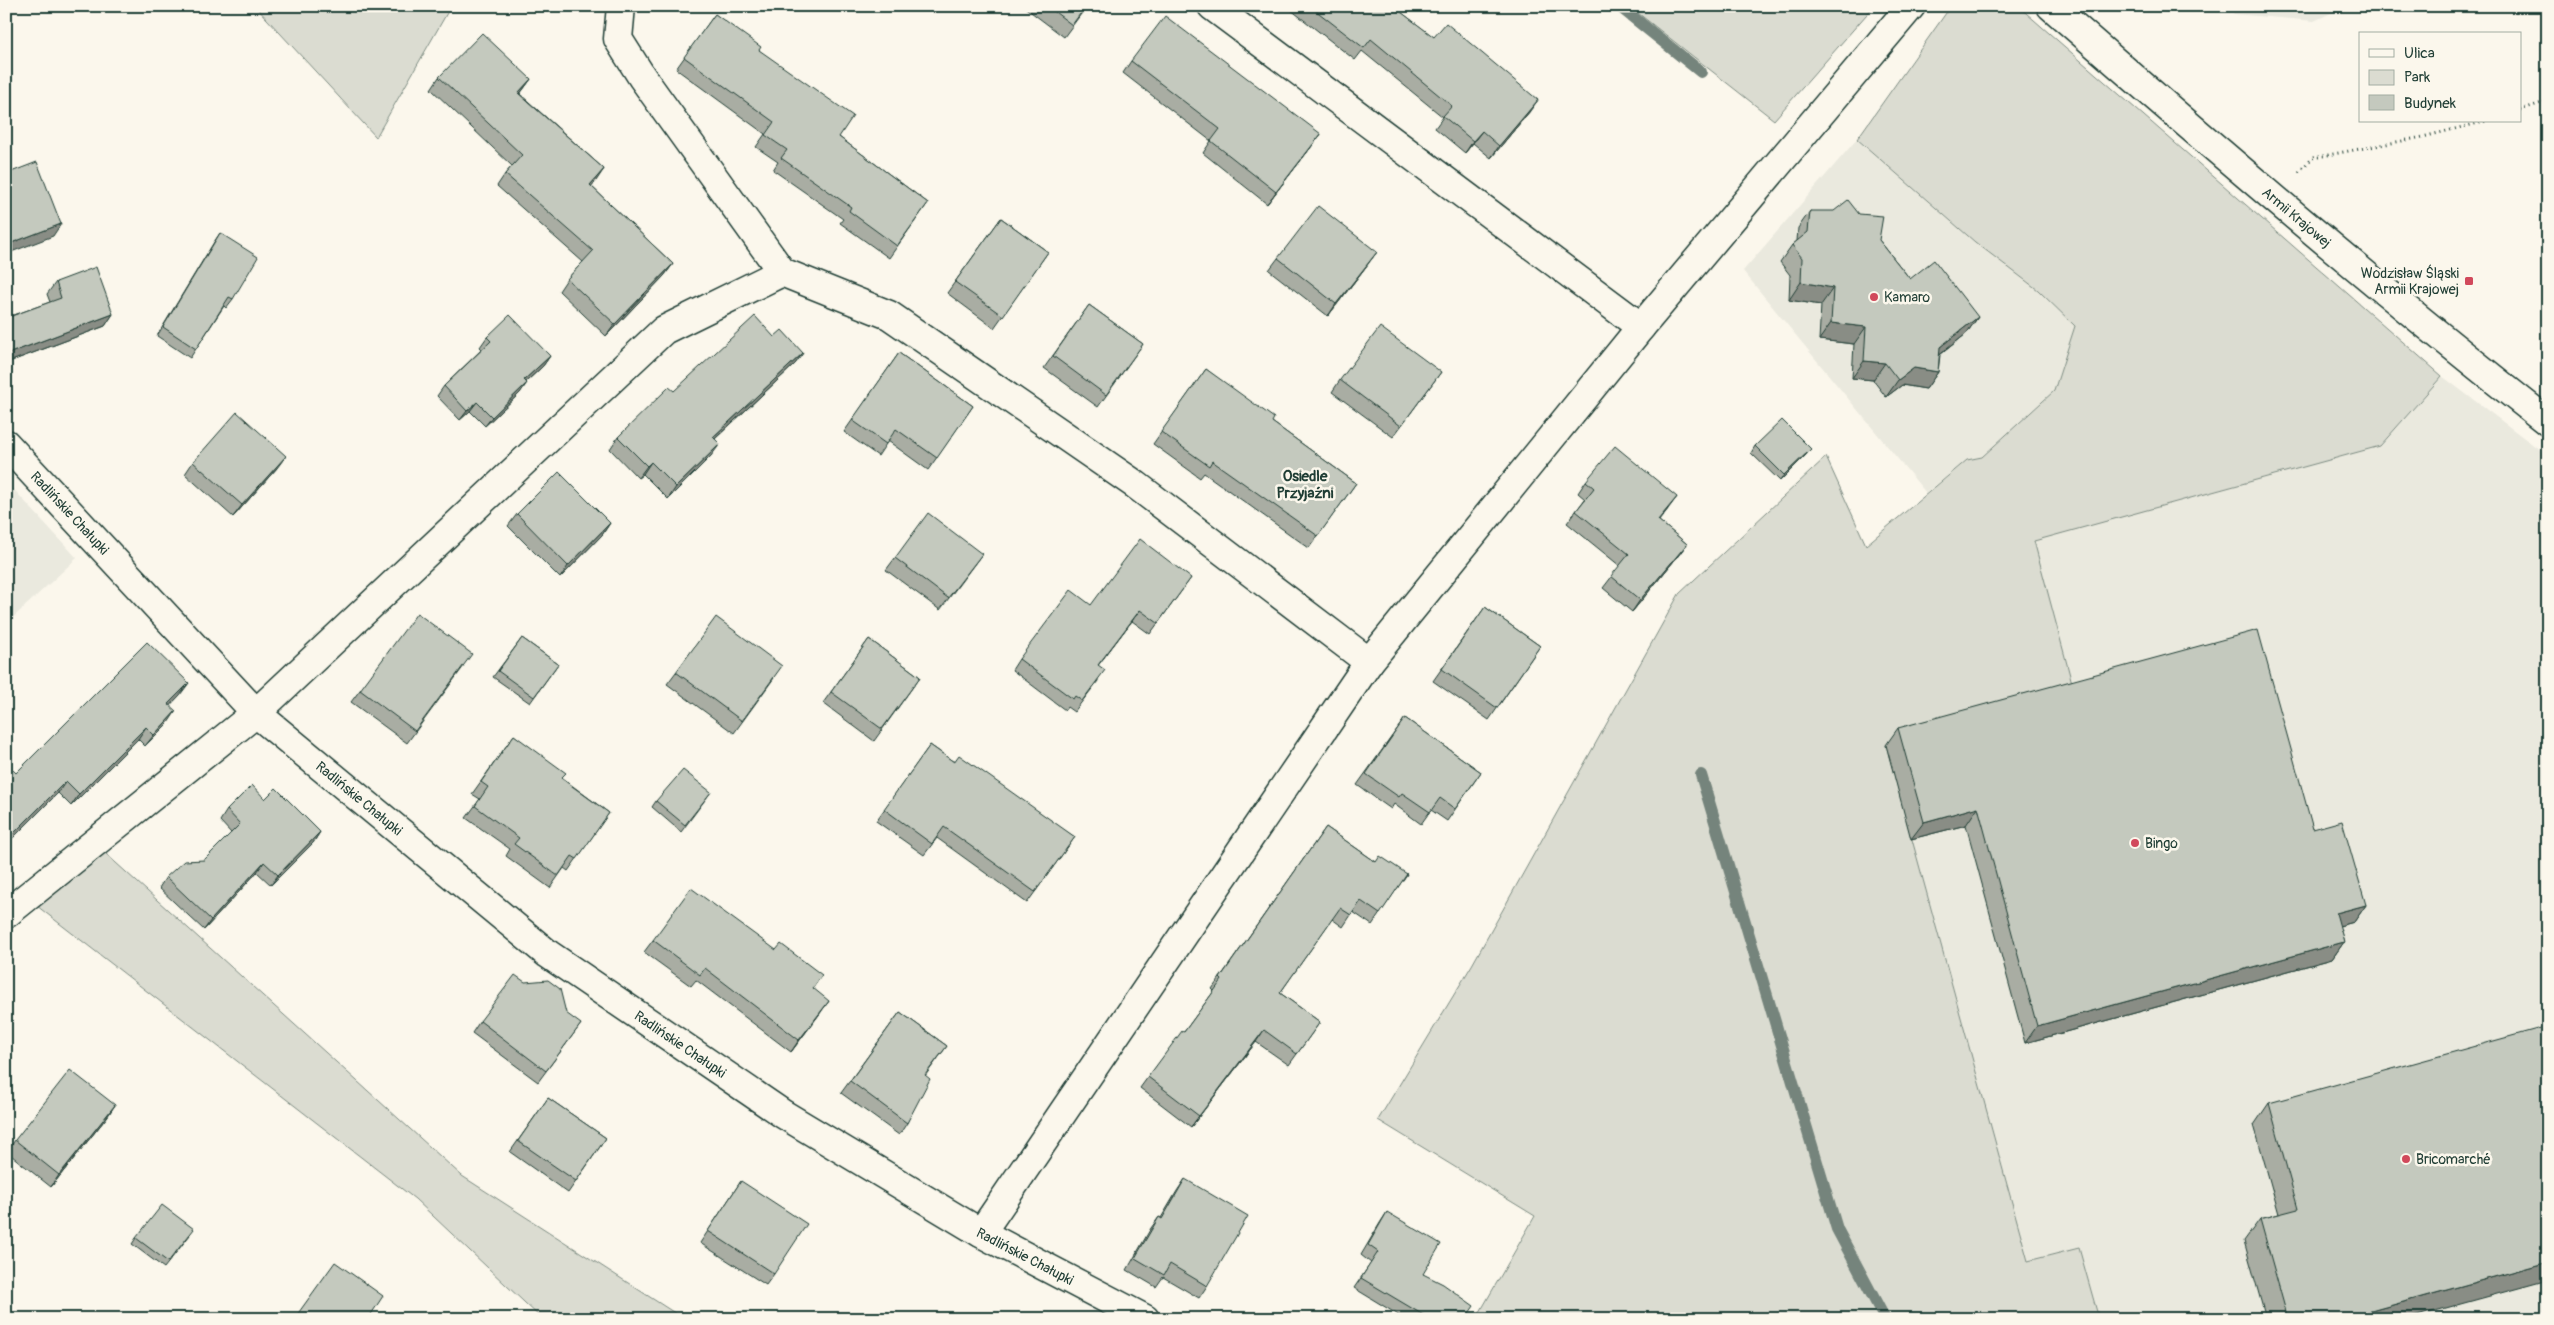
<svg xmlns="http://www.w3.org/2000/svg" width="2554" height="1325" viewBox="0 0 2554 1325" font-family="Pangolin,sans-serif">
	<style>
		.built { fill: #eae9de }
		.green { fill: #dbdcd1; stroke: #7d8c82 }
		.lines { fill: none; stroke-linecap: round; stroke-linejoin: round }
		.stream { stroke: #74847b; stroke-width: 12 }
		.street-casing { stroke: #1f3d34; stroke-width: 31 }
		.secondary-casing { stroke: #1f3d34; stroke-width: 31 }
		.path { stroke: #1f3d34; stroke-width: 3; stroke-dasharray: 1 4; stroke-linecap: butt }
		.street { stroke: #fbf7ec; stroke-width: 28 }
		.secondary { stroke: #fbf7ec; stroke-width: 28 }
		.wall { fill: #a9ada3; stroke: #1f3d34 }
		.shaded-wall { fill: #898d85; stroke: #1f3d34 }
		.building { fill: #c4c9be; stroke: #1f3d34 }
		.poi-dot { fill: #d1495b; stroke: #fbf7ec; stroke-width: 2 }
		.labels { text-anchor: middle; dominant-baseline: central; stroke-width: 5; stroke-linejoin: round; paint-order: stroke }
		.street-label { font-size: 14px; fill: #1f3d34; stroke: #fbf7ec }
		.poi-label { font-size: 14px; fill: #1f3d34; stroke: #fbf7ec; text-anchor: start }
		.neighbourhood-label { font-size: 15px; font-weight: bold; fill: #1f3d34; stroke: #fbf7ec }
	</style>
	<rect width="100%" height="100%" fill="#fbf7ec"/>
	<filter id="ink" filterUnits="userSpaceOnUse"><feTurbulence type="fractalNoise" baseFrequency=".02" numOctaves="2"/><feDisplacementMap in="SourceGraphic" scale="10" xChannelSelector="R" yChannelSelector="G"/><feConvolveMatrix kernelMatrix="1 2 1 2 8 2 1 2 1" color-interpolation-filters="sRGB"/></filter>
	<g filter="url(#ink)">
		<g class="built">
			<path d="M 2227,6 L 2346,6 L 2314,21 L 2234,14 Z"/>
			<path d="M 1857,139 L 1975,242 L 2038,290 L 2075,326 L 2054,391 L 1982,457 L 1967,460 L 1926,493 L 1743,271 Z"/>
			<path d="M 2442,376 L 2548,456 L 2548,1319 L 2099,1319 L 2079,1248 L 2028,1261 L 1886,745 L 2075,694 L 2033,541 L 2380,446 Z"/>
			<path d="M 6,481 L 77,558 L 6,624 Z"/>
		</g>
		<g class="green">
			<path d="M 255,6 L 451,6 L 376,137 Z"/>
			<path d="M 1629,6 L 1874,6 L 1774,120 Z"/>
			<path d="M 1951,6 L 2018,6 L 2442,376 L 2380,446 L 2034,541 L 2072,683 L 1886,745 L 2028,1261 L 2079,1248 L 2099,1319 L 1476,1319 L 1535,1216 L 1378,1120 L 1472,965 L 1679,594 L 1826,457 L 1866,545 L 1967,460 L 1982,457 L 2054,391 L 2075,326 L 2038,290 L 1975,242 L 1857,139 Z"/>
			<path d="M 105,853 L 462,1176 L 684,1319 L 542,1319 L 415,1199 L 37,906 Z"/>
		</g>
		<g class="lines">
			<g class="stream">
				<path d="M 1619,6 L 1701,72"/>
				<path d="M 1701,775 L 1837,1229 L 1885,1319"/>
			</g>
			<defs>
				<g id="street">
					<path d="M 621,6 L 618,39 L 642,77 L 782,272 L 889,315 L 1136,485 L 1369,662"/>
					<path d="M 1212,6 L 1641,327"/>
					<path id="s1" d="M 6,444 L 256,713 L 548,954 L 783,1114 L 981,1233 L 1145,1319"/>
					<path d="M 6,914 L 256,713 L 664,330 L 782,272"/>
					<path d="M 981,1233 L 1369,662 L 1641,327 L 1911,6"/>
				</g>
				<g id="secondary">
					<path id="s2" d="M 2051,6 C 2214,148 2378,289 2548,422"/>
				</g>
			</defs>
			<use href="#street" class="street-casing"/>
			<use href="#secondary" class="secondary-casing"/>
			<g class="path">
				<path d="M 2520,110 L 2548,101"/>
				<path d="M 2299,172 L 2312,158 L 2423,137 L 2486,121"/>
			</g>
			<use href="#street" class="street"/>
			<use href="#secondary" class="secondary"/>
		</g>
		<g class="wall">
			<path d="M 1023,6 L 1087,6 L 1064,37 Z"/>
			<path d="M 1286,6 L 1393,6 L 1530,111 L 1491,158 L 1473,143 L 1465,153 L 1435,128 L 1443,117 L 1362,51 L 1355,60 Z"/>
			<path d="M 715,14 L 759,50 L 839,137 L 928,203 L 889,258 L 840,223 L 843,219 L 773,170 L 778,162 L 756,147 L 765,134 L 676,69 Z"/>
			<path d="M 1131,61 L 1321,134 L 1312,146 L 1267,204 L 1203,153 L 1211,141 L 1123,73 Z"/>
			<path d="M 439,77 L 531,79 L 520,94 L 604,169 L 591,186 L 673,264 L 664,276 L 606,336 L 559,291 L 567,279 L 583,262 L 497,186 L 505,174 L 512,166 L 431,89 Z"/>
			<path d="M 1810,211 L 1879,240 L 1910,279 L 1978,317 L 1966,334 L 1940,355 L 1938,372 L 1926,389 L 1902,385 L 1886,397 L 1873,380 L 1852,378 L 1854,344 L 1819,340 L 1821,305 L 1789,300 L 1790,275 L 1780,262 L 1792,245 L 1797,241 L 1798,228 Z"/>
			<path d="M 1001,218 L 1048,252 L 994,328 L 947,293 Z"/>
			<path d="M 220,233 L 233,299 L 226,308 L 224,306 L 190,358 L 157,336 L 214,242 Z"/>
			<path d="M 1278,258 L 1368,264 L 1328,316 L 1269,270 Z"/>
			<path d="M 56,282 L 113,314 L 105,326 L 6,363 L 6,318 L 50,302 L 47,294 Z"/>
			<path d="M 1089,305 L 1143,344 L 1098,407 L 1044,368 Z"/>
			<path d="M 487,337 L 550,356 L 543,366 L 526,382 L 520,393 L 485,426 L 470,411 L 460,420 L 437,396 L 444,386 L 482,349 L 480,347 Z"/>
			<path d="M 774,337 L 803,353 L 795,364 L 715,439 L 711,456 L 668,499 L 643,474 L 638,478 L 610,449 L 618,437 L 674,391 Z"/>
			<path d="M 899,353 L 973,406 L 928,470 L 888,441 L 878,456 L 844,432 Z"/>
			<path d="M 1206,369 L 1272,422 L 1356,483 L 1309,548 L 1204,473 L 1200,478 L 1153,444 Z"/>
			<path d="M 1441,372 L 1393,437 L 1332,392 L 1340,380 Z"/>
			<path d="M 1755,446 L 1806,455 L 1780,481 L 1751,453 Z"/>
			<path d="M 193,462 L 277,468 L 233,517 L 185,474 Z"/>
			<path d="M 1586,481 L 1668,509 L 1659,521 L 1687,544 L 1678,556 L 1632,612 L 1603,588 L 1620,566 L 1567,523 L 1585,499 L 1578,493 Z"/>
			<path d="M 517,514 L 610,523 L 602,535 L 560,578 L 508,526 Z"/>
			<path d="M 982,554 L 940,610 L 886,570 L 895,558 Z"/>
			<path d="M 1191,578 L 1150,634 L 1132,621 L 1098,665 L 1098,681 L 1074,712 L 1067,707 L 1065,710 L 1012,670 L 1019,659 L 1091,605 Z"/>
			<path d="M 1485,607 L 1540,646 L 1489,720 L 1433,681 Z"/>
			<path d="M 522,638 L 558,664 L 530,703 L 493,677 Z"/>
			<path d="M 869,639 L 920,677 L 874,741 L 823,703 Z"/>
			<path d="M 464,666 L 407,743 L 351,702 L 360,690 Z"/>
			<path d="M 676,672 L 774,678 L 734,733 L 667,684 Z"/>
			<path d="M 180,695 L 170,705 L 168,723 L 145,746 L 138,739 L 71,806 L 58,793 L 16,773 Z"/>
			<path d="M 1405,718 L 1481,772 L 1447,821 L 1431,810 L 1421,824 L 1394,804 L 1391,809 L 1357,785 Z"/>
			<path d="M 1898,728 L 2313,829 L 2366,905 L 2354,922 L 2339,926 L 2344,942 L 2332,959 L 2025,1043 L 1966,825 L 1911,839 L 1886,745 Z"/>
			<path d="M 514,735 L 562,778 L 609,813 L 568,871 L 564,868 L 550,888 L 506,856 L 510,849 L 466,818 L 480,799 L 472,794 Z"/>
			<path d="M 930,745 L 954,762 L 1075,837 L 1027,903 L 937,838 L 924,855 L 876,821 Z"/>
			<path d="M 711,792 L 681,832 L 652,807 L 656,801 Z"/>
			<path d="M 265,799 L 320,832 L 313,843 L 271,885 L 257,872 L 204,930 L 159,888 L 166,877 L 204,860 L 231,833 L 220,821 L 227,810 Z"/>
			<path d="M 1326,827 L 1376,862 L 1407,874 L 1372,925 L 1353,912 L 1343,927 L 1332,919 L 1280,993 L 1320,1022 L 1289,1065 L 1256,1042 L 1191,1127 L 1140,1088 L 1148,1077 L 1184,1032 L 1214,991 L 1212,989 Z"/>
			<path d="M 653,940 L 813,988 L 821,1012 L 791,1052 L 696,980 L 691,986 L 644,952 Z"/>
			<path d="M 900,1012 L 947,1046 L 925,1076 L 907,1123 L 899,1135 L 841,1093 Z"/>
			<path d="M 480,1021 L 581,1024 L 538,1082 L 472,1033 Z"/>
			<path d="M 548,1098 L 606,1138 L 568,1193 L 510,1152 Z"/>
			<path d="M 2269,1103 L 2406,1319 L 2266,1319 L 2244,1241 L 2260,1219 L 2279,1214 L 2254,1125 Z"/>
			<path d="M 115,1105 L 107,1117 L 51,1187 L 7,1152 L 15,1140 Z"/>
			<path d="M 1185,1179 L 1207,1286 L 1199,1298 L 1163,1277 L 1156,1287 L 1127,1270 L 1151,1228 L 1159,1217 L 1161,1218 L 1177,1191 Z"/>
			<path d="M 741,1181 L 774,1274 L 766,1285 L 700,1243 Z"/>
			<path d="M 1387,1212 L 1423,1274 L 1465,1319 L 1405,1319 L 1354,1288 L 1371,1263 L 1361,1255 L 1380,1223 Z"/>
			<path d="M 190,1235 L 164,1268 L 132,1244 L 136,1238 Z"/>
		</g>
		<g class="shaded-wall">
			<path d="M 531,79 L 522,91 L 510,104 L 518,93 Z"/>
			<path d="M 1538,100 L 1530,111 L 1491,158 L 1499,146 Z"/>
			<path d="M 1482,131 L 1473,143 L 1465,153 L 1473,141 Z"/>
			<path d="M 1321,134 L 1312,146 L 1267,204 L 1276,192 Z"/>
			<path d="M 604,169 L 596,181 L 582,197 L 590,185 Z"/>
			<path d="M 61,224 L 53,236 L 6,254 L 6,245 Z"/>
			<path d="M 1377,252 L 1368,264 L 1328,316 L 1336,304 Z"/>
			<path d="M 673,264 L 664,276 L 606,336 L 615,324 Z"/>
			<path d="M 1801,282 L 1833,288 L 1821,305 L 1789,300 Z"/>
			<path d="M 113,314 L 105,326 L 6,363 L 6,358 L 10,353 Z"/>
			<path d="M 1978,317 L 1966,334 L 1928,364 L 1940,347 Z"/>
			<path d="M 1831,323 L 1866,327 L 1854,344 L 1819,340 Z"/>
			<path d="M 803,353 L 795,364 L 704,449 L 713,437 Z"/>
			<path d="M 550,356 L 543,366 L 517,390 L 524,380 Z"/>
			<path d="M 1864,361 L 1885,363 L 1873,380 L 1852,378 Z"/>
			<path d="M 1914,368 L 1938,372 L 1926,389 L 1902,385 L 1886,397 L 1898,380 Z"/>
			<path d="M 527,383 L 520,393 L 485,426 L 492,417 Z"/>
			<path d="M 477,402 L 470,411 L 460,420 L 467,411 Z"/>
			<path d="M 720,444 L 711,456 L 668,499 L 676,487 Z"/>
			<path d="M 1811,449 L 1806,455 L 1780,481 L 1784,475 Z"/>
			<path d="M 286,456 L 277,468 L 233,517 L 242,505 Z"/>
			<path d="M 651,462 L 643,474 L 638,478 L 647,466 Z"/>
			<path d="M 1677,497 L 1668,509 L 1649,532 L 1658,520 Z"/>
			<path d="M 610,523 L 602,535 L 560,578 L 568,566 Z"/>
			<path d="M 1687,544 L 1678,556 L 1632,612 L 1640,600 Z"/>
			<path d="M 1140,610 L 1132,621 L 1090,676 L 1098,665 Z"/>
			<path d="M 189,683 L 180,695 L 160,716 L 168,704 Z"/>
			<path d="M 176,711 L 168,723 L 145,746 L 154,735 Z"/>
			<path d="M 146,727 L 138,739 L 71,806 L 79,794 Z"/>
			<path d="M 66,781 L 58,793 L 6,845 L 6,841 Z"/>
			<path d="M 1978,807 L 1966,825 L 1911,839 L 1924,822 Z"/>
			<path d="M 320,832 L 313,843 L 271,885 L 278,875 Z"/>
			<path d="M 264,862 L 257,872 L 204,930 L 211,920 Z"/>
			<path d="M 2366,905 L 2354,922 L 2324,930 L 2336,913 Z"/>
			<path d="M 2344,942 L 2332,959 L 2025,1043 L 2037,1026 Z"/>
			<path d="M 829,1001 L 821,1012 L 791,1052 L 799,1040 Z"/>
			<path d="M 1264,1030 L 1256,1042 L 1191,1127 L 1199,1116 Z"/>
			<path d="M 115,1105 L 107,1117 L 51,1187 L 59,1175 Z"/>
			<path d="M 2548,1262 L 2548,1280 L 2406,1319 L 2342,1319 Z"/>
		</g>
		<g class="building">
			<path d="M 1047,6 L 1086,6 L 1072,25 Z"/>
			<path d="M 1310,6 L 1393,6 L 1434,37 L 1446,23 L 1538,100 L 1499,146 L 1482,131 L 1473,141 L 1443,116 L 1452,106 L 1371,39 L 1364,48 Z"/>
			<path d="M 715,14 L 761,47 L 759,50 L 853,116 L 839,137 L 928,203 L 897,246 L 849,211 L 851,207 L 781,158 L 787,150 L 765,135 L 774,122 L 684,57 Z"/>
			<path d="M 1165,16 L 1321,134 L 1276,192 L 1211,141 L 1220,129 L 1131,61 Z"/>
			<path d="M 482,33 L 531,79 L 518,93 L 604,169 L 590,185 L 673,264 L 615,324 L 567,279 L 593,251 L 505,174 L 522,155 L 439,77 Z"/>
			<path d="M 37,162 L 61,224 L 6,245 L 6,174 Z"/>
			<path d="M 1848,200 L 1859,214 L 1883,216 L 1879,240 L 1910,279 L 1934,260 L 1978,317 L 1940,347 L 1938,372 L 1914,368 L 1898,380 L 1885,363 L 1864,361 L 1866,327 L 1831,323 L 1833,288 L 1801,282 L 1802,258 L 1792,245 L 1808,232 L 1810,211 L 1834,211 Z"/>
			<path d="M 1318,206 L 1377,252 L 1336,304 L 1278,258 Z"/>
			<path d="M 1001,218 L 1048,252 L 1003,316 L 955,282 Z"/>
			<path d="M 220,233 L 258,257 L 233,299 L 229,297 L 196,349 L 163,327 Z"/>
			<path d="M 96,267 L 113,314 L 10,353 L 6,344 L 6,318 L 61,298 L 56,282 Z"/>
			<path d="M 1089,305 L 1143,344 L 1106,395 L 1053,356 Z"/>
			<path d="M 510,315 L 550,356 L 524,380 L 527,383 L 492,417 L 477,402 L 467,411 L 444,386 L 491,341 L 487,337 Z"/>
			<path d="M 755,316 L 774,337 L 782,330 L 803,353 L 713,437 L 720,444 L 676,487 L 651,462 L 647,466 L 618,437 L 669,387 L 674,391 Z"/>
			<path d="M 1380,327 L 1441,372 L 1401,426 L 1340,380 Z"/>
			<path d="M 899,353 L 973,406 L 937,458 L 896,429 L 886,444 L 852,420 Z"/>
			<path d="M 1206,369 L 1274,418 L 1272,422 L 1356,483 L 1318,536 L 1212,461 L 1209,466 L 1161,432 Z"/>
			<path d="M 237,412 L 286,456 L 242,505 L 193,462 Z"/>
			<path d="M 1782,420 L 1811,449 L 1784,475 L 1755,446 Z"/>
			<path d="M 1615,446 L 1677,497 L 1658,520 L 1687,544 L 1640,600 L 1611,576 L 1629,554 L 1576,511 L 1594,488 L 1586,481 Z"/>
			<path d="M 559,472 L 610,523 L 568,566 L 517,514 Z"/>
			<path d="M 928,513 L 982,554 L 948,598 L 895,558 Z"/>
			<path d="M 1140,539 L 1191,578 L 1158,623 L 1140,610 L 1098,665 L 1105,670 L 1082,701 L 1075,696 L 1073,699 L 1019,659 L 1071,590 L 1091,605 Z"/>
			<path d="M 1485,607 L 1540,646 L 1497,708 L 1442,669 Z"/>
			<path d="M 417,613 L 472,654 L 415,731 L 360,690 Z"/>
			<path d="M 716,617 L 782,666 L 742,721 L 676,672 Z"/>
			<path d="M 2258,630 L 2313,829 L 2342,821 L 2366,905 L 2336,913 L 2344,942 L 2037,1026 L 1978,807 L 1924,822 L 1898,728 Z"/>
			<path d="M 522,638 L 558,664 L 534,697 L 498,671 Z"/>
			<path d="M 869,639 L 920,677 L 882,729 L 831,692 Z"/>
			<path d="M 147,642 L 189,683 L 168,704 L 176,711 L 154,735 L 146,727 L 79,794 L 66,781 L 6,841 L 6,763 L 16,773 Z"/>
			<path d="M 1405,718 L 1481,772 L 1455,809 L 1440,798 L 1430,812 L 1402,793 L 1399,797 L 1366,774 Z"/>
			<path d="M 514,735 L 566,773 L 561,778 L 609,813 L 577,859 L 572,856 L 558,876 L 514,844 L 519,838 L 475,806 L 488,787 L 481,782 Z"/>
			<path d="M 930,745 L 954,762 L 959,755 L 1075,837 L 1035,892 L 944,827 L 932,844 L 884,809 Z"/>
			<path d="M 683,770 L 711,792 L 685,825 L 656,801 Z"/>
			<path d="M 252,785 L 265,799 L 276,788 L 320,832 L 278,875 L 264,862 L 211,920 L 166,877 L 184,861 L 204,860 L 240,824 L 227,810 Z"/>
			<path d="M 1326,827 L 1376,862 L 1380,856 L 1407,874 L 1380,914 L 1361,901 L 1351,915 L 1340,908 L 1280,993 L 1320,1022 L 1297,1054 L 1264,1030 L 1199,1116 L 1148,1077 L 1182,1031 L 1184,1032 L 1222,980 L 1220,978 Z"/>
			<path d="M 691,888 L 776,950 L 781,944 L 822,975 L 813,988 L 829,1001 L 799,1040 L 705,968 L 700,975 L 653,940 Z"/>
			<path d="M 515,975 L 525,982 L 548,980 L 560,989 L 566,1013 L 581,1024 L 546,1071 L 480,1021 Z"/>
			<path d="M 900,1012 L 947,1046 L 925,1075 L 930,1079 L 907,1123 L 850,1081 Z"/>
			<path d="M 2548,1026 L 2548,1262 L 2342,1319 L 2288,1319 L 2260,1219 L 2298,1209 L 2269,1103 Z"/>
			<path d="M 70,1070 L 115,1105 L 59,1175 L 15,1140 Z"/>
			<path d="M 548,1098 L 606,1138 L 576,1181 L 518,1141 Z"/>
			<path d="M 1185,1179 L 1248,1216 L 1207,1286 L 1170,1264 L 1164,1275 L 1135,1258 L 1159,1217 L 1162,1219 Z"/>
			<path d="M 741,1181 L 807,1224 L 774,1274 L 708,1231 Z"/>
			<path d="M 162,1205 L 194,1229 L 168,1262 L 136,1238 Z"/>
			<path d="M 1387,1212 L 1441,1244 L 1423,1274 L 1443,1284 L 1474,1306 L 1465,1319 L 1430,1319 L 1361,1278 L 1378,1252 L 1368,1245 Z"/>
			<path d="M 335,1262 L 383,1296 L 368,1319 L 294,1319 Z"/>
		</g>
	</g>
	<g class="poi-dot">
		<rect x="2464" y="276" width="10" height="10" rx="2.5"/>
		<circle cx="1874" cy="297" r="5"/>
		<circle cx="2135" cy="843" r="5"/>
		<circle cx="2406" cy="1159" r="5"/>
	</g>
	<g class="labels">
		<g class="street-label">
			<text stroke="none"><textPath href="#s2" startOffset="324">Armii Krajowej</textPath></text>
			<text stroke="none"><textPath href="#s1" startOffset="94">Radlińskie Chałupki</textPath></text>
			<text stroke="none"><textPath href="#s1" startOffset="501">Radlińskie Chałupki</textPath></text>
			<text stroke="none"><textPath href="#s1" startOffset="906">Radlińskie Chałupki</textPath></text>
			<text stroke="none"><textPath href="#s1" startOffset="1311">Radlińskie Chałupki</textPath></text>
		</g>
		<g class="poi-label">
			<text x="2459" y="273" text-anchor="end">Wodzisław Śląski<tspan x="2459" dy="16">Armii Krajowej</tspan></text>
			<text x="1884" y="297">Kamaro</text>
			<text x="2145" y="843">Bingo</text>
			<text x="2416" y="1159">Bricomarché</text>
		</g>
		<g class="neighbourhood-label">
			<text x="1305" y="476">Osiedle<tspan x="1305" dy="17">Przyjaźni</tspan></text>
		</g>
	</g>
	<rect width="2554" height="1325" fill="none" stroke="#fbf7ec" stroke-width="25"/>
	<rect x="12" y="12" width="2529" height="1300" fill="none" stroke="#1f3d34" stroke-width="2" filter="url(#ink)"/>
	<rect x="2359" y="32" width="162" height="90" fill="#fbf7ec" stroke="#a3ada2"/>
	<rect x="2369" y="49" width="25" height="8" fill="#fbf7ec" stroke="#a3ada2"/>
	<text x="2404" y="58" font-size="15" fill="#1f3d34">Ulica</text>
	<rect x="2369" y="70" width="25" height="15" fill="#dbdcd1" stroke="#a3ada2"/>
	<text x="2404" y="82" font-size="15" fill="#1f3d34">Park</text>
	<rect x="2369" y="95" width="25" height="15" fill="#c4c9be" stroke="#a3ada2"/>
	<text x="2404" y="108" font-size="15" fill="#1f3d34">Budynek</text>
</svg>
